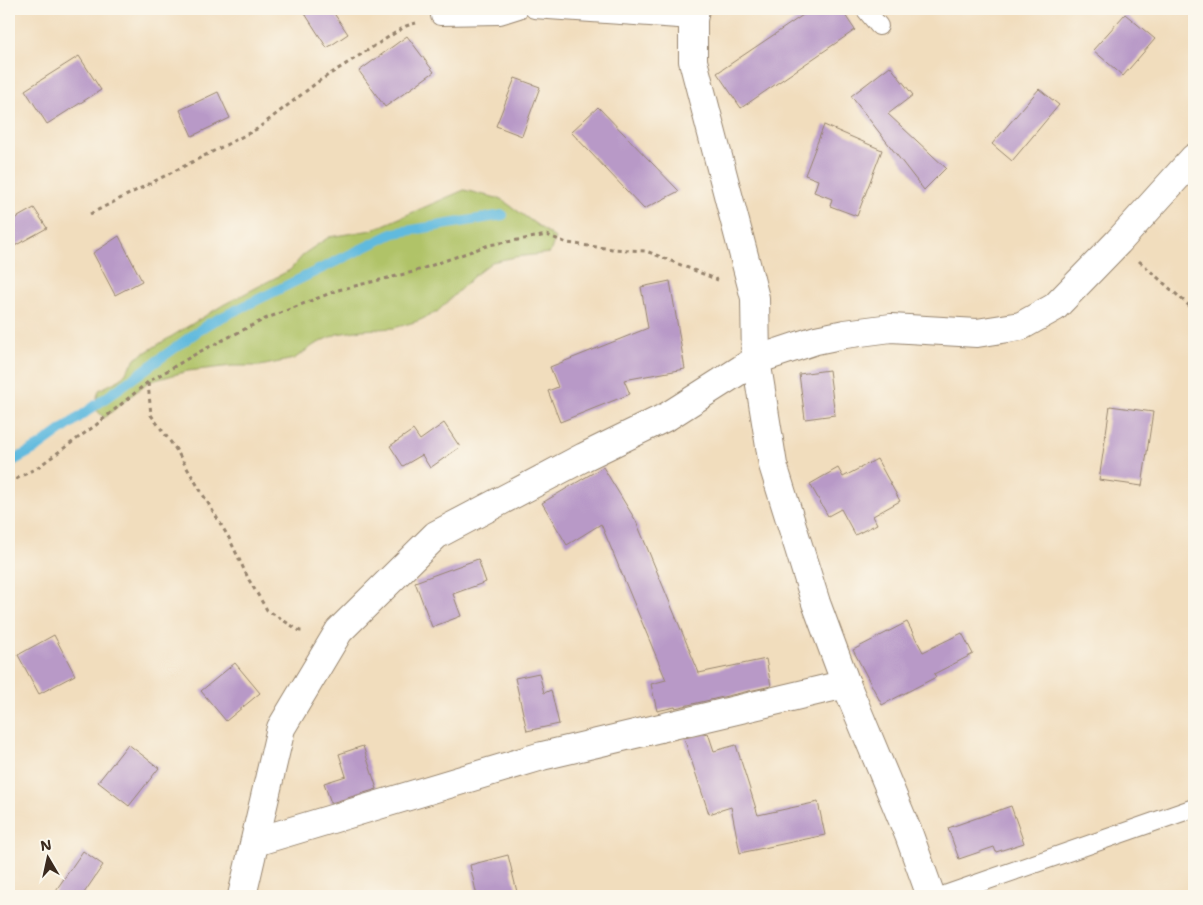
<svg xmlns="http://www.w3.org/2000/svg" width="1203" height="905" viewBox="0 0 1203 905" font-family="'Shantell Sans',sans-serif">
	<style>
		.green { fill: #b0c367; stroke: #767642 }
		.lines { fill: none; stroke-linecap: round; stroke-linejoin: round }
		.stream { stroke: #61bade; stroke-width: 10 }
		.building { fill: #b899c7 }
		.service-casing { stroke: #96846e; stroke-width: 20 }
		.minor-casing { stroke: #96846e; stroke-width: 30 }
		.path { stroke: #96846e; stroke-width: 3; stroke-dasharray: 4 4; stroke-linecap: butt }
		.service { stroke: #fff; stroke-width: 18 }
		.minor { stroke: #fff; stroke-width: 28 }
	</style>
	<rect width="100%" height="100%" fill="#fbf7ec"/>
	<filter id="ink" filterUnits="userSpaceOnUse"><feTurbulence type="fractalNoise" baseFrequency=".02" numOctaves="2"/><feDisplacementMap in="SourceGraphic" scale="10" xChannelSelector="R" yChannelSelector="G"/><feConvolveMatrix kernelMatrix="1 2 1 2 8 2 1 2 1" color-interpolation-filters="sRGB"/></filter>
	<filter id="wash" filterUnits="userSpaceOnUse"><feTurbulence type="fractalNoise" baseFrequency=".0096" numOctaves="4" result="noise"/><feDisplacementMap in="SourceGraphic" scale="20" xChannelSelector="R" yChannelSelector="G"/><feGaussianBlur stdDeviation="1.12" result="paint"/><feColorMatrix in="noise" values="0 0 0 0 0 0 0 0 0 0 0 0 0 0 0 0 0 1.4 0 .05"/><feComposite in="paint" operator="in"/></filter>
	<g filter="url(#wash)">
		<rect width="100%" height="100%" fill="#f1ddbd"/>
		<path class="green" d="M 464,190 L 501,199 L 555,238 L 550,253 L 515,257 L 492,262 L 474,276 L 437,312 L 418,321 L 394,328 L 362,330 L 337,334 L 314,345 L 294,359 L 260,366 L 232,366 L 188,371 L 148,382 L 104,418 L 94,407 L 99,390 L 121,379 L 136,358 L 223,305 L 290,270 L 305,253 L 329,237 L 372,230 Z"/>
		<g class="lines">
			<path class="stream" d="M 9,463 L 38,447 L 208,324 L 394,233 L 503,215"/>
		</g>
		<g id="blocks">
			<g class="building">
				<path d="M 302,9 L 331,9 L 348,34 L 327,48 Z"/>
				<path d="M 812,9 L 841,9 L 855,30 L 741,108 L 717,73 Z"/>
				<path d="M 1125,14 L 1155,39 L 1123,76 L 1093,50 Z"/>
				<path d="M 407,36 L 434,72 L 385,107 L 359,71 Z"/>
				<path d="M 79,56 L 101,90 L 47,124 L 25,90 Z"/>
				<path d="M 890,66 L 913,95 L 888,114 L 946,168 L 924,190 L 851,96 Z"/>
				<path d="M 515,78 L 540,87 L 522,136 L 496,126 Z"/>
				<path d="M 1039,89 L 1059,105 L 1012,161 L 992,144 Z"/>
				<path d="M 218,92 L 230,118 L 192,136 L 180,110 Z"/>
				<path d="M 598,107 L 679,191 L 644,209 L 571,132 Z"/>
				<path d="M 824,125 L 882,150 L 857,216 L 830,206 L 832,199 L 814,192 L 818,180 L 805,175 Z"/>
				<path d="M 34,208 L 47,228 L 9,249 L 9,222 Z"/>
				<path d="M 119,236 L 142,281 L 115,295 L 93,253 Z"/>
				<path d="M 670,281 L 685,369 L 624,380 L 630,394 L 560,422 L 548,391 L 558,387 L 550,367 L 648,328 L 641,287 Z"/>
				<path d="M 829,370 L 835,415 L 805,419 L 799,374 Z"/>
				<path d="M 1110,406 L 1153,412 L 1142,486 L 1099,480 Z"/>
				<path d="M 444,423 L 460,447 L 430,468 L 422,455 L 403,466 L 390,446 L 413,430 L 420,440 Z"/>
				<path d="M 877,459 L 900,501 L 873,516 L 877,524 L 855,535 L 841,509 L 828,516 L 810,484 L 838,468 L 843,477 Z"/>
				<path d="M 603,467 L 636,521 L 699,673 L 766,659 L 771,686 L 675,708 L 675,707 L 657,711 L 651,684 L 666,680 L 601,524 L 567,545 L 542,503 Z"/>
				<path d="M 478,559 L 486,582 L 453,594 L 461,616 L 432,627 L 415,582 Z"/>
				<path d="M 907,622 L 923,652 L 962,633 L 973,654 L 934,674 L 936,677 L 882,705 L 853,650 Z"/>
				<path d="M 54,635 L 75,675 L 39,694 L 18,655 Z"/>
				<path d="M 235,663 L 260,693 L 226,721 L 201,691 Z"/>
				<path d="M 539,673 L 544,693 L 551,690 L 559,724 L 527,731 L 515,678 Z"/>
				<path d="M 708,733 L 714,751 L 736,745 L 758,815 L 818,802 L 825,835 L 740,853 L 731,807 L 709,814 L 684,738 Z"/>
				<path d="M 128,744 L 159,768 L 129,806 L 98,782 Z"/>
				<path d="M 363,746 L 377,789 L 331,803 L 324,783 L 346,776 L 339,754 Z"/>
				<path d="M 1011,806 L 1024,843 L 996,852 L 994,847 L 959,859 L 948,828 Z"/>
				<path d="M 83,851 L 103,865 L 82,896 L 52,896 Z"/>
				<path d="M 508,855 L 518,896 L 477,896 L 470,865 Z"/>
			</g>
		</g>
	</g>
	<g filter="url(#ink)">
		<use href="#blocks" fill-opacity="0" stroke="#96846e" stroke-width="1"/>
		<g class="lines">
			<defs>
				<g id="service">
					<path d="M 534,9 L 693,20"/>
					<path d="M 865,9 L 879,26"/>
					<path d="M 440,16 L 500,15 L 519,9"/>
					<path d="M 942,896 L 1194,808"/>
				</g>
				<g id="minor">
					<path d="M 695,9 L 693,20 L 693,61 L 755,298 L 756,360 L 773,465 L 816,603 L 846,684 L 909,835 L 931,896"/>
					<path d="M 255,842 L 542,756 L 846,684"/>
					<path d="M 242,896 L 281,728 L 339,631 L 436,535 L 584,457 L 668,416 L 756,360 L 816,340 L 845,334 L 891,328 L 977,333 L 1021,326 L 1055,307 L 1118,242 L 1194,158"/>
				</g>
			</defs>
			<use href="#service" class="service-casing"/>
			<use href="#minor" class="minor-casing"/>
			<g class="path">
				<path d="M 90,214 L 257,129 L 319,81 L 406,26 L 416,23"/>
				<path d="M 1139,261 L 1194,310"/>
				<path d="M 148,383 L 151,415 L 175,448 L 229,538 L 249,580 L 267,610 L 300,631 L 305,631"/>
				<path d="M 9,483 L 38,467 L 96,425 L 148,382 L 199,352 L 265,319 L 338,290 L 413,272 L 489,245 L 547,235 L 567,243 L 612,249 L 646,251 L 718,280"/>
			</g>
			<use href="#service" class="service"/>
			<use href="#minor" class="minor"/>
		</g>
	</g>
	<rect width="1203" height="905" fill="none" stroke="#fbf7ec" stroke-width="30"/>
	<g transform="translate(48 858) rotate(351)" stroke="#fbf7ec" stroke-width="4" paint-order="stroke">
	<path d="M0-4L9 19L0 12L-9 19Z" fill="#3b2a1e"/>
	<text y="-8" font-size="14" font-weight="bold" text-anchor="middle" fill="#3b2a1e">N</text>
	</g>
</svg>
